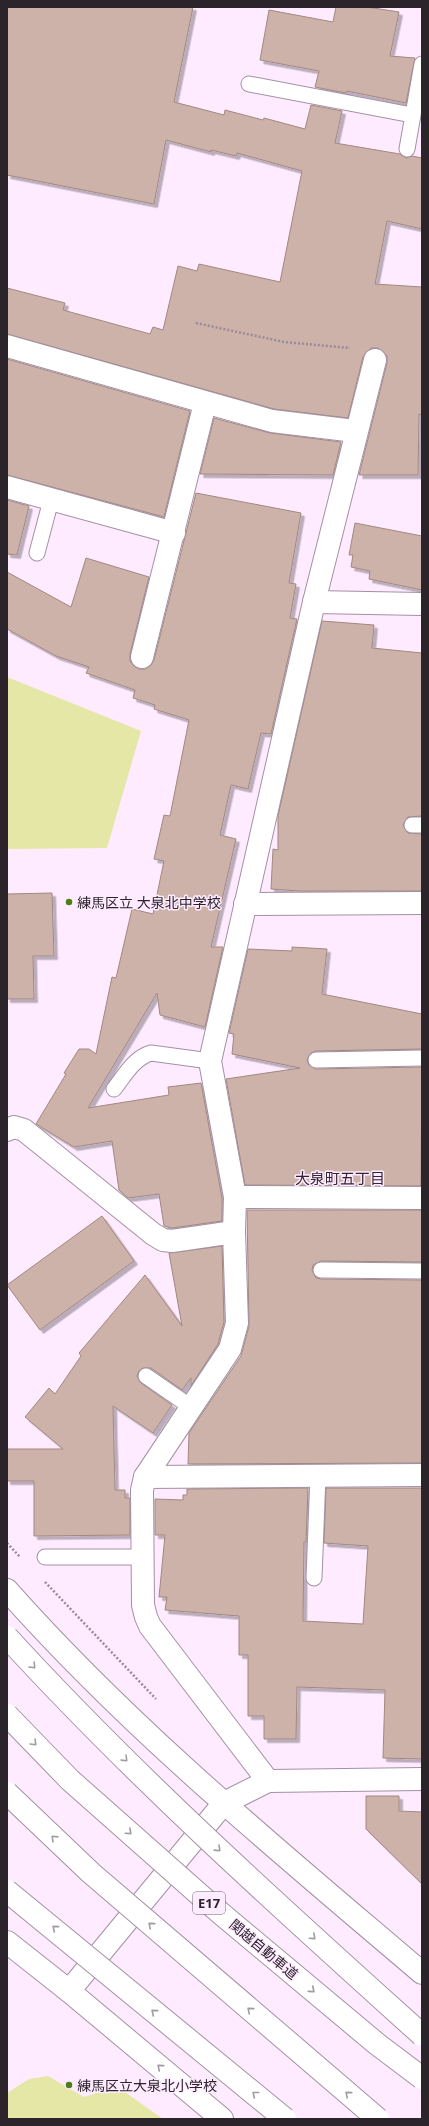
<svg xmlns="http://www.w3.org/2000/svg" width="429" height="2126" viewBox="0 0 429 2126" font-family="'Open Sans','Noto Sans JP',sans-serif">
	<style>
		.green { fill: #e4e7a5 }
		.building { fill: #ccb2a9; stroke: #a18880; filter: url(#shadow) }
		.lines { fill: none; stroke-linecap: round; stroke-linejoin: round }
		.service-casing { stroke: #a391a3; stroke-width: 17 }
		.minor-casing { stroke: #a391a3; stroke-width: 24 }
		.tertiary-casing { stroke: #a391a3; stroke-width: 24 }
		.path { stroke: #998b99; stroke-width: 2.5; stroke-dasharray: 2 2; stroke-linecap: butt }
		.service { stroke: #fff; stroke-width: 15 }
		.minor { stroke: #fff; stroke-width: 22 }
		.tertiary { stroke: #fff; stroke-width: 22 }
		.motorway-bridge-casing { stroke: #a391a3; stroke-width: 24; stroke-linecap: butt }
		.motorway-bridge { stroke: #fff; stroke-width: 22 }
		.oneway { stroke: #a09ca0 }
		.poi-dot { fill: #4a8015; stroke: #ffebff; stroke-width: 1.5 }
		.labels { text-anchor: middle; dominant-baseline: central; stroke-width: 3; stroke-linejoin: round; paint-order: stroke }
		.shield { fill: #ffebff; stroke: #6b606b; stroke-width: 1 }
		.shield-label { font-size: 13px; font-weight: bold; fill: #2b242b }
		.poi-label { font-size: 14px; fill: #2b242b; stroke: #ffebff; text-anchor: start }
		.street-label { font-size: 14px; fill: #2b242b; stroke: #ffebff }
		.neighbourhood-label { font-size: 15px; fill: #322432; stroke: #ffebff }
	</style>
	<defs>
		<filter id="shadow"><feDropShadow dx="3.5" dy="3.5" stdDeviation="0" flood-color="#0004"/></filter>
	</defs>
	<rect width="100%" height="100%" fill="#ffebff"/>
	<g class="green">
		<path d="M 7,677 L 141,731 L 107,848 L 7,849 Z"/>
		<path d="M 48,2076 L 84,2097 L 106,2090 L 122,2090 L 163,2119 L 7,2119 L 7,2093 L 29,2079 Z"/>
	</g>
	<g class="building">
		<path d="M 7,7 L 193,7 L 174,102 L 224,115 L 225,110 L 263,120 L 264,118 L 305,129 L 311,105 L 342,111 L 335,143 L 400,154 L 406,158 L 412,156 L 422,158 L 422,229 L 387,221 L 375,284 L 422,287 L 422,415 L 419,414 L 418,475 L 359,475 L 387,363 L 387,356 L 378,348 L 371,348 L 363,357 L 348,418 L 274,409 L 7,334 L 7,288 L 65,303 L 63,310 L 150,334 L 153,327 L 163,330 L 178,266 L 197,271 L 199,264 L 280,282 L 302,171 L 237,153 L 236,156 L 211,150 L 211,152 L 166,140 L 154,204 L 7,175 Z"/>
		<path d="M 336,7 L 367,7 L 399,12 L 390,56 L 415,58 L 406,103 L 347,91 L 346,93 L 315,87 L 319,71 L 260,60 L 269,10 L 333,22 Z"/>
		<path d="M 7,359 L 190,411 L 164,517 L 7,475 Z"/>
		<path d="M 214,418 L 270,433 L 341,442 L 333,475 L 200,474 Z"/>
		<path d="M 196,493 L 301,513 L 289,583 L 296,584 L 290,618 L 297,619 L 271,734 L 261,733 L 248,789 L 231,785 L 220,835 L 236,839 L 211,947 L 223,947 L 205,1027 L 160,1015 L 157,993 L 88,1108 L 169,1095 L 168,1087 L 201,1083 L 222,1198 L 222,1221 L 172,1228 L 164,1226 L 159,1194 L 128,1198 L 119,1190 L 112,1141 L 74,1147 L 36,1124 L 66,1074 L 64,1073 L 79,1049 L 89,1049 L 96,1054 L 112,977 L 116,978 L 132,909 L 153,914 L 164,861 L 154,859 L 164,815 L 170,816 L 189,720 L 154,709 L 155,705 L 133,698 L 135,690 L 86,673 L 89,667 L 56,656 L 7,629 L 7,572 L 71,607 L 86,558 L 149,577 L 130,654 L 130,661 L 134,666 L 139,669 L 146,669 L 151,665 L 154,660 Z"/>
		<path d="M 7,500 L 29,506 L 17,555 L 7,554 Z"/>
		<path d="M 355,523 L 422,536 L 422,590 L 369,579 L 370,571 L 351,567 L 353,555 L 349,555 Z"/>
		<path d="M 322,621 L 374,625 L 372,648 L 422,653 L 422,816 L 408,817 L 403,825 L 408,833 L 422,834 L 422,891 L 300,891 L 271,889 L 273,849 L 278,850 L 278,816 Z"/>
		<path d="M 52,893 L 54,956 L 33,956 L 34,999 L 7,999 L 7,894 Z"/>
		<path d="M 292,947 L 327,949 L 322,994 L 422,1014 L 422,1049 L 316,1051 L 311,1053 L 307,1060 L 309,1065 L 316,1069 L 422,1067 L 421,1186 L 245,1185 L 226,1079 L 300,1068 L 232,1054 L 234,1034 L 229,1033 L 248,949 L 292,951 Z"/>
		<path d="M 247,1210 L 422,1210 L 422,1262 L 321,1261 L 313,1265 L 312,1270 L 316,1278 L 321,1279 L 422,1280 L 422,1463 L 188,1464 L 189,1433 L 241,1356 L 249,1326 Z"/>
		<path d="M 102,1216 L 134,1261 L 40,1330 L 7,1285 Z"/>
		<path d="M 222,1246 L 224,1322 L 218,1344 L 191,1386 L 191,1378 L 182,1390 L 151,1368 L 143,1368 L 139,1371 L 137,1376 L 141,1383 L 172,1405 L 153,1433 L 113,1406 L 115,1490 L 125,1490 L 125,1498 L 130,1498 L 130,1535 L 34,1536 L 34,1481 L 7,1481 L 7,1449 L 63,1449 L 25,1417 L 49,1388 L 55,1394 L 81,1356 L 79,1353 L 145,1275 L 182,1326 L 169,1253 Z"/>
		<path d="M 308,1488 L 306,1542 L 304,1542 L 303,1621 L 363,1624 L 368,1546 L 324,1543 L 326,1488 L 422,1488 L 422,1759 L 383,1758 L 385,1690 L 297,1687 L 296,1739 L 264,1739 L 264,1716 L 248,1716 L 248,1655 L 239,1655 L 239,1616 L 165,1610 L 167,1597 L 159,1597 L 165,1535 L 155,1535 L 155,1499 L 183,1500 L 183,1495 L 187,1495 L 187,1489 Z"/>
		<path d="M 366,1796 L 399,1796 L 399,1811 L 422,1812 L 422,1884 L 366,1829 Z"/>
	</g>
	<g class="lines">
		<defs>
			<g id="service">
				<path d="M 249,84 L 412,115"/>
				<path d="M 407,149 L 422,64"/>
				<path d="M 37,553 L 51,500"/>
				<path d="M 412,825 L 422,825"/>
				<path d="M 316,1060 L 422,1058"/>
				<path d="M 114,1089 C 125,1075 134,1058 151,1053 L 210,1061"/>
				<path d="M 321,1270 L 422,1271"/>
				<path d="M 146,1376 L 191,1407"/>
				<path d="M 45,1557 L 141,1557"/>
				<path d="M 314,1578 L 318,1475"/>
			</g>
			<g id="minor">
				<path d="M 7,346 L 272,421 L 355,431"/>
				<path d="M 7,487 L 174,533"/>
				<path d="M 314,602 L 422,604"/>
				<path d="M 142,657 L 205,403"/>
				<path d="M 245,904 L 422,903"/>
				<path d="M 7,1130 L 14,1127 L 24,1130 L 153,1234 L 163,1240 L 172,1241 L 234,1232 L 237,1323 L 230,1349 L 145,1477 L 142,1490 L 143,1605 L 146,1617 L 150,1626 L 268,1781"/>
				<path d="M 235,1197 L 422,1198"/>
				<path d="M 234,1232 L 235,1197 L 210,1061 L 314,602 L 375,360"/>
				<path d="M 145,1477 L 422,1475"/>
				<path d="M 7,1590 C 132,1731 279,1851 422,1973"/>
				<path d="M 224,1803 L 268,1781 L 422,1779"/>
				<path d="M 69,1991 L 222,2119"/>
			</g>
			<path id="tertiary" d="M 7,1942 L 69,1991 L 224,1803"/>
		</defs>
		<use href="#service" class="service-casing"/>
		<use href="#minor" class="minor-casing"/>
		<use href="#tertiary" class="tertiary-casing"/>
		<g class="path">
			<path d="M 196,323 L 284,342 L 350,348"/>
			<path d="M 7,1543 L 20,1557"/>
			<path d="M 45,1582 L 156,1699"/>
		</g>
		<use href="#service" class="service"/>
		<use href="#minor" class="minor"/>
		<use href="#tertiary" class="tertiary"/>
		<defs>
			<g id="motorway-bridge">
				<path d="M 7,1637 C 137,1779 280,1907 422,2035"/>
				<path d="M 7,1715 L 70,1780 L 218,1911 L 377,2044 L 422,2078"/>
				<path d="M 7,1793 L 91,1873 L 378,2119"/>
				<path d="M 7,1891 L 285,2119"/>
			</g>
		</defs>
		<use href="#motorway-bridge" class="motorway-bridge-casing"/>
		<use href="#motorway-bridge" class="motorway-bridge"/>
	</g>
	<defs><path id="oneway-chevron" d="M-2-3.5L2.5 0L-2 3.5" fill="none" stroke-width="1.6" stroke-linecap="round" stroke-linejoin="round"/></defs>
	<g class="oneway">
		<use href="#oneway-chevron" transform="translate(33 1666) rotate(47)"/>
		<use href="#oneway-chevron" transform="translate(34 1743) rotate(46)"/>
		<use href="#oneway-chevron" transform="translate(125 1759) rotate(44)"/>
		<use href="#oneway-chevron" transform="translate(129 1832) rotate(42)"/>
		<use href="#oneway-chevron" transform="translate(54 1838) rotate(-136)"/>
		<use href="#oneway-chevron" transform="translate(218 1849) rotate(44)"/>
		<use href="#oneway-chevron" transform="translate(151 1925) rotate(-139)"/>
		<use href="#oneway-chevron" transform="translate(55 1928) rotate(-140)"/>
		<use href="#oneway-chevron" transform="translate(313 1937) rotate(42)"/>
		<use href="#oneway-chevron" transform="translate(312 1990) rotate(40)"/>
		<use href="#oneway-chevron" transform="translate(250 2010) rotate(-139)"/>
		<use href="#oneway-chevron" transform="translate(154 2012) rotate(-140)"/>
		<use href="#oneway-chevron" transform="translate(160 2067) rotate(-140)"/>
		<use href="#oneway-chevron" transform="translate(255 2094) rotate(-141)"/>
		<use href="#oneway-chevron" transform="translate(348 2094) rotate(-139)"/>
	</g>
	<g class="poi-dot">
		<circle cx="69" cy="902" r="4"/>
		<circle cx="69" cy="2085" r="4"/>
	</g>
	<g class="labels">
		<rect class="shield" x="193" y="1892" width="32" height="22" rx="3"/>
		<g class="shield-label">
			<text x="209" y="1903">E17</text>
		</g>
		<g class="poi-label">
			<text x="77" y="902">練馬区立 大泉北中学校</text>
			<text x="77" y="2085">練馬区立大泉北小学校</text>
		</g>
		<g class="street-label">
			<text transform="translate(264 1949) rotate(40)">関越自動車道</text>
		</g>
		<g class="neighbourhood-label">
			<text x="340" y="1178">大泉町五丁目</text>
		</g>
	</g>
	<rect width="429" height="2126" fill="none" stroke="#2b242b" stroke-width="16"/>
</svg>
